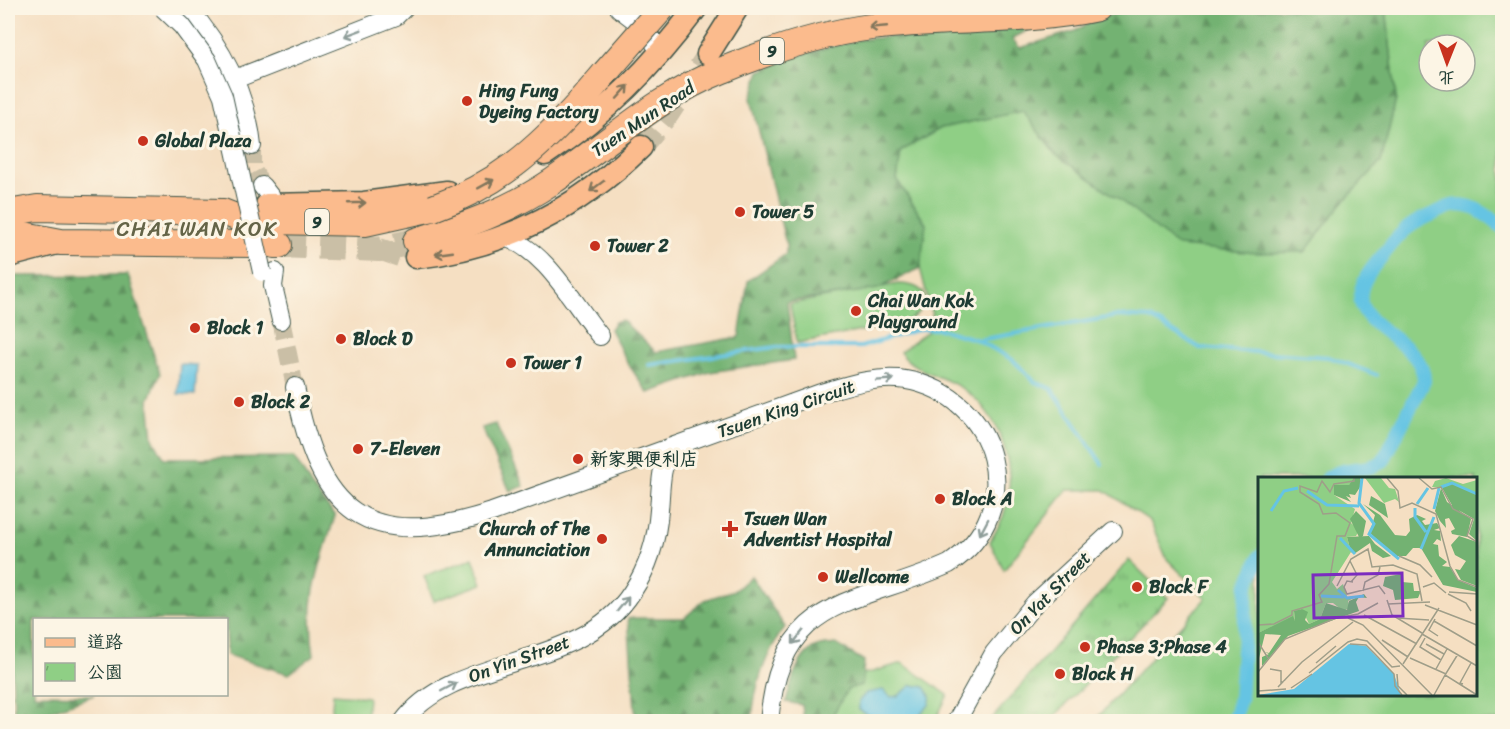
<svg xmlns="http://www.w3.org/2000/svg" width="1510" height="729" viewBox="0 0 1510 729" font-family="Sriracha,'LXGW WenKai TC',sans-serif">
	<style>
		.green { fill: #8fcf85; stroke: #57865c; stroke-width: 1.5; fill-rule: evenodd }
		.forest { fill: url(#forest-firs); stroke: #497853; stroke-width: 1.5 }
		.park { fill: url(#park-tufts); stroke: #57865c; stroke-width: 1.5 }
		.water { fill: #65c4e3; stroke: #42808c; stroke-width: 1.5 }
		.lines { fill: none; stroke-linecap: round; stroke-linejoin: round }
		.stream { stroke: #65c4e3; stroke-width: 4 }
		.canal { stroke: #65c4e3; stroke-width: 14 }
		.minor-tunnel { stroke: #cabfa6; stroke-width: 18; stroke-dasharray: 18 9; stroke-linecap: butt }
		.major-tunnel { stroke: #cabfa6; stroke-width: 22; stroke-dasharray: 22 11; stroke-linecap: butt }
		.highway-tunnel { stroke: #cabfa6; stroke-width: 26; stroke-dasharray: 26 13; stroke-linecap: butt }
		.minor-casing { stroke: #3f5549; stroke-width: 20 }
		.major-casing { stroke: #3f5549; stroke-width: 25 }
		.highway-casing { stroke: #3f5549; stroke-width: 28 }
		.minor { stroke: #fff; stroke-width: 18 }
		.major { stroke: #fbbb8d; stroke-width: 22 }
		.highway { stroke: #fbbb8d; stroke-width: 26 }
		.minor-bridge-casing { stroke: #3f5549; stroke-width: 20; stroke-linecap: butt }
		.highway-bridge-casing { stroke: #3f5549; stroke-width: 28; stroke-linecap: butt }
		.minor-bridge { stroke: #fff; stroke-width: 18 }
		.highway-bridge { stroke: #fbbb8d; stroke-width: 26 }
		.oneway { stroke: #82765c }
		.oneway2 { stroke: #8f9e9a }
		.poi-dot { fill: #c8321e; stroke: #fcf5e5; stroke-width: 2 }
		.labels { text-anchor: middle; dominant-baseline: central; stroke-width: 6; stroke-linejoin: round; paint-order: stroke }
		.shield { fill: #fcf5e5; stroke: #617469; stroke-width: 1.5 }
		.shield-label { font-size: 16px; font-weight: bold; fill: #1f3d34 }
		.poi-label { font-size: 18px; font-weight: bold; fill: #1f3d34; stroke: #fcf5e5; text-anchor: start }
		.street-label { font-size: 18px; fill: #1f3d34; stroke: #fcf5e5 }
		.quarter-label { font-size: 21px; letter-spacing: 1.5px; fill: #646447; stroke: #fcf5e5 }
		.inset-river { fill: none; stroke: #65c4e3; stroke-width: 3 }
		.inset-road { fill: none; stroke: #9f9e89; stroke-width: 1.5 }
		.view { fill: #7b2cbf; fill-opacity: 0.15; stroke: #7b2cbf; stroke-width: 3 }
		.inset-edge { fill: none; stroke: #1f3d34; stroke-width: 3 }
	</style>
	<defs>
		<pattern id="forest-firs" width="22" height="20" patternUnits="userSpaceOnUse" patternTransform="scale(1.5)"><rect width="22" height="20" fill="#73b272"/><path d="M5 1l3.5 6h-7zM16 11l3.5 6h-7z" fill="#5e925e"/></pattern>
		<pattern id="park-tufts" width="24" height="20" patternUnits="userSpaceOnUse" patternTransform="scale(1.5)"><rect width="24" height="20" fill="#8fcf85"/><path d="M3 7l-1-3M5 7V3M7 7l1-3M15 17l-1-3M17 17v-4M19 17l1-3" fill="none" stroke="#74a96e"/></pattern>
	</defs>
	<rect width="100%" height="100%" fill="#fcf5e5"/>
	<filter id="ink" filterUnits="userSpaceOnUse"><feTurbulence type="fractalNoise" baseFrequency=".0167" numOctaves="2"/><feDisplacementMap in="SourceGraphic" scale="12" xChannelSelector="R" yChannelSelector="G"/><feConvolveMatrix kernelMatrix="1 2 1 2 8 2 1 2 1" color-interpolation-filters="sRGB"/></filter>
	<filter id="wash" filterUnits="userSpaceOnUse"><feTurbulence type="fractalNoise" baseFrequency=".008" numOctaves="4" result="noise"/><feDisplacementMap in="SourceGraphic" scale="24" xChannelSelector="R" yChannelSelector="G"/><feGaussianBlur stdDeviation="1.35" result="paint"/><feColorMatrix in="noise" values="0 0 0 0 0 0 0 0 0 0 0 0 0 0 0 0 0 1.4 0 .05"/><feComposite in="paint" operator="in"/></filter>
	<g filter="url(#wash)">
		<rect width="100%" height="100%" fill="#f5dfc2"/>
		<g class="green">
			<path d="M 1386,8 L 1502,8 L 1502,721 L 1094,721 L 1206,598 L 1167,559 L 1150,521 L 1104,490 L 1067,490 L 1004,570 L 990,542 C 994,534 999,526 1003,517 C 1019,473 1003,416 963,389 C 942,375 914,372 900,352 L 935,326 L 920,268 L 925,224 L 897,180 L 901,151 L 941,128 L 1023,111 L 1055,154 L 1116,197 L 1342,203 L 1381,162 L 1396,99 ZM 1429,45 L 1465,45 L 1465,81 L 1429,81 ZM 1260,478 L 1476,478 L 1476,694 L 1260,694 Z"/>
			<path d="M 898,284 C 933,284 932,308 904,323 L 797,343 L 790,304 Z"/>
			<path d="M 473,558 L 482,584 L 434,601 L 424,576 Z"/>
			<path d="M 902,663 L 948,695 L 935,721 L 810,722 L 846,675 L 869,673 Z"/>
			<path d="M 333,694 L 368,697 L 366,721 L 331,721 Z"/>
		</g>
		<g class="forest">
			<path d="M 1137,8 L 1386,8 L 1396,99 L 1381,162 L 1342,203 L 1305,252 L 1257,253 L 1178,246 L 1116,197 L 1055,154 L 1023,111 L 941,128 L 901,151 L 897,180 L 926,224 L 920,268 L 878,289 L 787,302 L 794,360 L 710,372 L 648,393 L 627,362 L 610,329 L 615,322 L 622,320 L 656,352 L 739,337 L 748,281 L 786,254 L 786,244 L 751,98 L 760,71 L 802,54 L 861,39 L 1033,27 L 1012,39 L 1020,48 L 1075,31 L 1096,19 Z"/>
			<path d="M 128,275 L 160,374 L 149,400 L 153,438 L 164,458 L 294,457 L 311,486 L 335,516 C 319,568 305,599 314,655 L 289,674 L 227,655 L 226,620 L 34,620 L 34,694 L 94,695 L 22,721 L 15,721 L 8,609 L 8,276 Z"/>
			<path d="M 496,424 L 524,486 L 510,491 L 482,428 Z"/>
			<path d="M 751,576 L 785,627 C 765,653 754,688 752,721 L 636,721 L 628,618 L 684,618 L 705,600 L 735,590 Z"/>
			<path d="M 836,644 L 864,661 L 862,685 L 848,689 L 829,721 L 804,721 L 802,705 L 786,702 C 790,685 797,655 816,647 C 822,645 830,645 836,644 Z"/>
		</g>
		<path class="park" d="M 1129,560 L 1168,598 L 1050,721 L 990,721 Z"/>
		<g class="water">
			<path d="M 180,364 L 197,365 L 195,395 L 178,394 Z"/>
			<path d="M 912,685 L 925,687 L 931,696 L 929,705 L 914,721 L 878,721 L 859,710 L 859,701 L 866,693 L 883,690 L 891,697 L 898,696 Z"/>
		</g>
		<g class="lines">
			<g class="stream">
				<path d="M 978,340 L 1118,316 L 1151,318 L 1200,348 L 1329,357 L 1377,375"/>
				<path d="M 649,365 L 776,347 L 861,347 L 919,329 L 940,329 L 978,340 L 1013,360 L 1035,382 L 1052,389 L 1102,464"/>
			</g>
			<g class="canal">
				<path d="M 1328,478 C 1346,464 1367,473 1383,461 L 1424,381 C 1424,330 1320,328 1378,261 C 1388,250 1397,235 1409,227 C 1418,220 1431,215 1442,210 C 1465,197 1485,213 1502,227"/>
				<path d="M 1233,722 L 1240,699 L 1247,587 L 1260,556"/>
			</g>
		</g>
	</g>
	<g filter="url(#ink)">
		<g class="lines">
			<g class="minor-tunnel">
				<path d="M 252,146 L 252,168 L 262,186"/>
				<path d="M 281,320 L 295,387"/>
			</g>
			<g class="major-tunnel">
				<path d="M 641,147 L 668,115 L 708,54"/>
				<path d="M 379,249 L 403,257 L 416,257"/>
			</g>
			<path class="highway-tunnel" d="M 279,245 L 379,249 L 416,241"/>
			<defs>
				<g id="minor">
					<path d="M 188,8 C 221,46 247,94 252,146"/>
					<path d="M 619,8 L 645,28 L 660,52"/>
					<path d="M 235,79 L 396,16 L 404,8"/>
					<path d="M 262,186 L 277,205"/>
					<path d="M 504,237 C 545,249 573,303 600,336"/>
					<path d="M 275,272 L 273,286 L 281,320"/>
					<path d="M 295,387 C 319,512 365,553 492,512 L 821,393 C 848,385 878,375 906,380 C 998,396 1030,511 949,564 C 857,606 780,593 769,722"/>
					<path d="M 403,722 C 454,652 580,673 632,592 C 648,568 657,539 659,510 C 661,488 660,469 670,448"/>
					<path d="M 956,722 L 994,653 L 1035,603 L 1113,531"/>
				</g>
				<g id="major">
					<path d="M 708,54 L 737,8"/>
					<path d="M 545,154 C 606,114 652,67 696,8"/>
					<path d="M 267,205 L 364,203 L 447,192"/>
					<path d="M 8,256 L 61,242"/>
					<path d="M 416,257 C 503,248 579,208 641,147"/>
				</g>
				<g id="highway">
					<path d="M 581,101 L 605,73"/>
					<path d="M 8,213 L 37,208 L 223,212 L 246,221"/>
					<path d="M 270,221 L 365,223 L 433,208"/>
					<path d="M 8,232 L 61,242 L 251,244"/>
					<path d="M 416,241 C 465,226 510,210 553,181 C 609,143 659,95 723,70 C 771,50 820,34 871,27 C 946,17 1022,24 1097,8"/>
					<path d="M 275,245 L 279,245"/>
				</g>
			</defs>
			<use href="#minor" class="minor-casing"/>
			<use href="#major" class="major-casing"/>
			<use href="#highway" class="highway-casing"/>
			<use href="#minor" class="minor"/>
			<use href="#major" class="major"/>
			<use href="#highway" class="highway"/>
			<defs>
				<path id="minor-bridge" d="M 163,8 L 182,26 L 207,60 L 223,96 L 262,272"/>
				<g id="highway-bridge">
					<path d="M 605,73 L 662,8"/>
					<path d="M 433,208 C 497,185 536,151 581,101"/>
				</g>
			</defs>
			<use href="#minor-bridge" class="minor-bridge-casing"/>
			<use href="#highway-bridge" class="highway-bridge-casing"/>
			<use href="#minor-bridge" class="minor-bridge"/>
			<use href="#highway-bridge" class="highway-bridge"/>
		</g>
		<defs><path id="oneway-shaft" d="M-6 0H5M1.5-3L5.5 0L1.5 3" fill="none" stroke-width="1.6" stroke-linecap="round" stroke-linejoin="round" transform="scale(1.5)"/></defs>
		<g class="oneway">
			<use href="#oneway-shaft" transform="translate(878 27) rotate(175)"/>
			<use href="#oneway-shaft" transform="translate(623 92) rotate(-48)"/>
			<use href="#oneway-shaft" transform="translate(486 184) rotate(-29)"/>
			<use href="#oneway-shaft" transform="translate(597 186) rotate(143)"/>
			<use href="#oneway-shaft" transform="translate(357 203) rotate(-2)"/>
			<use href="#oneway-shaft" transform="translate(444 253) rotate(172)"/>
		</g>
		<g class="oneway2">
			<use href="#oneway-shaft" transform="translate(353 33) rotate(159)"/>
			<use href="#oneway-shaft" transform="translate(885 380) rotate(-4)"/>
			<use href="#oneway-shaft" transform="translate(984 527) rotate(118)"/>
			<use href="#oneway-shaft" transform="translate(623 604) rotate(-51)"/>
			<use href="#oneway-shaft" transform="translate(798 637) rotate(128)"/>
			<use href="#oneway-shaft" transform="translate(449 687) rotate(-28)"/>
		</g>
	</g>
	<g class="poi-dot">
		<circle cx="467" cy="101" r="6"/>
		<circle cx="143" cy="141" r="6"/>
		<circle cx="740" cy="212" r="6"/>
		<circle cx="595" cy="246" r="6"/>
		<circle cx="856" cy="311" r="6"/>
		<circle cx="195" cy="328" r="6"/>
		<circle cx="341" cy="339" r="6"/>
		<circle cx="511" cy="363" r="6"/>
		<circle cx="239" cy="402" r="6"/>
		<circle cx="358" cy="449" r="6"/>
		<circle cx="578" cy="459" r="6"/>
		<circle cx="940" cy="499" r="6"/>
		<path d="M727 520h6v6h6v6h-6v6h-6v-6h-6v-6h6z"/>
		<circle cx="602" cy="539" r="6"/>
		<circle cx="823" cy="577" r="6"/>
		<circle cx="1137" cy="587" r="6"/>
		<circle cx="1085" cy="647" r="6"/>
		<circle cx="1060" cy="674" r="6"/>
	</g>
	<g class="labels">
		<g class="shield">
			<rect x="760" y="38" width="24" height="26" rx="4.5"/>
			<rect x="305" y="209" width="24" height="26" rx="4.5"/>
		</g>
		<g class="shield-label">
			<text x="772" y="51">9</text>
			<text x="317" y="222">9</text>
		</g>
		<g class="poi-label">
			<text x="479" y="91">Hing Fung<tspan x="479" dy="21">Dyeing Factory</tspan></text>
			<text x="155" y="141">Global Plaza</text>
			<text x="752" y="212">Tower 5</text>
			<text x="607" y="246">Tower 2</text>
			<text x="868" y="301">Chai Wan Kok<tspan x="868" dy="21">Playground</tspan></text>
			<text x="207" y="328">Block 1</text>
			<text x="353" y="339">Block D</text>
			<text x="523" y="363">Tower 1</text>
			<text x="251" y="402">Block 2</text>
			<text x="370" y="449">7-Eleven</text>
			<text x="590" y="459">新家興便利店</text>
			<text x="952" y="499">Block A</text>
			<text x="744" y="519">Tsuen Wan<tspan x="744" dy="21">Adventist Hospital</tspan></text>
			<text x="590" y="529" text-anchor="end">Church of The<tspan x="590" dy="21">Annunciation</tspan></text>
			<text x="835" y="577">Wellcome</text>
			<text x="1149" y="587">Block F</text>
			<text x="1097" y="647">Phase 3;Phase 4</text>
			<text x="1072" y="674">Block H</text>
		</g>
		<g class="street-label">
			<text transform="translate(643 119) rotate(-34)">Tuen Mun Road</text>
			<text transform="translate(786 409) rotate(-19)">Tsuen King Circuit</text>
			<text transform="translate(1050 593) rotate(-46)">On Yat Street</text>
			<text transform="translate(519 659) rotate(-20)">On Yin Street</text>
		</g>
		<g class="quarter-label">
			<text x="197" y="229">CHAI WAN KOK</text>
		</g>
	</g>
	<g transform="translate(1258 477)">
		<rect width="219" height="219" fill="#f5dfc2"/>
		<path d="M 0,1 L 96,1 L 97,4 L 76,18 L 97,32 L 93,46 L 101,53 L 98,59 L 89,60 L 93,75 L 74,105 L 79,112 L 85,107 L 90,122 L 98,120 L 90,124 L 92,131 L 85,134 L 75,126 L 68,126 L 62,142 L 51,147 L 44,132 L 36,135 L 37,144 L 33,141 L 0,156 ZM 107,1 L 123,1 L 131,11 L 137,12 L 141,25 L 137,22 L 126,26 ZM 188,1 L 205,7 L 219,3 L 219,18 L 205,12 L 174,10 L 177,4 Z" fill="#8fcf85"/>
		<path d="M 96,1 L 102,1 L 104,7 L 97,18 L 91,17 L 93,21 L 88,19 L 93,25 L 76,18 L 76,8 L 91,8 ZM 193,5 L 219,18 L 219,64 L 211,57 L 216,42 L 195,30 L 183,9 ZM 183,11 L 189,25 L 213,42 L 209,60 L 194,57 L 193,54 L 197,52 L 191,41 L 187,42 L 188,51 L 182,44 L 177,34 ZM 113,19 L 127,27 L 130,41 L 111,28 ZM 105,27 L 122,38 L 137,58 L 148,59 L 152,54 L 151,42 L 159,38 L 168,42 L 164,44 L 167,48 L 179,46 L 182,51 L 176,53 L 182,54 L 183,64 L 179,62 L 175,67 L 180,68 L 181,79 L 189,85 L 184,89 L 192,90 L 200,103 L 219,111 L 219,115 L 185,108 L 163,71 L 155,71 L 148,79 L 138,79 L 118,64 L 112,55 L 117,38 ZM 98,34 L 108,44 L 105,59 L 101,60 L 92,42 ZM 111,59 L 117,67 L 133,79 L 125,81 L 114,74 L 112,66 L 96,77 L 93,75 L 89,60 ZM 201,59 L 219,65 L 219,109 L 203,103 L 197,92 L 202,93 L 208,84 L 197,78 L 193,68 ZM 143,97 L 144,105 L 155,106 L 156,114 L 163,114 L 160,121 L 137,123 L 135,113 L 125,109 L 127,100 ZM 106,117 L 109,121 L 101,120 L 98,125 L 101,134 L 30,159 L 4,189 L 4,180 L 11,177 L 7,175 L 11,176 L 23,158 L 7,157 L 0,185 L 0,156 L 35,139 L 37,144 L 36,134 L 44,132 L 50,135 L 47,143 L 51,147 L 62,142 L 68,126 L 89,133 L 91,124 Z" fill="#73b272"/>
		<path d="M 91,167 L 108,169 L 136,197 L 143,218 L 0,218 L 36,212 Z" fill="#65c4e3"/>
		<path class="inset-river" d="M 104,1 L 101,26 L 116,47 L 111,57 L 141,82M 183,10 L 194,6 L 219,17M 49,14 L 69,28 L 101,29M 159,27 L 170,11M 157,31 L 157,40 L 168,55M 176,32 L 181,11M 13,34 L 26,14 L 40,11M 82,61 L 97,77M 163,72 L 176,40M 80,113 L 89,121 L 106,119M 63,119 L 86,120"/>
		<path class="inset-road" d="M 129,1 L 140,14 L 142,31 L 154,26 L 178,37 L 192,89 L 200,103 L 219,110M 161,1 L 174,12 L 183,10 L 195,32 L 215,42 L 209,59 L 219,65M 141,79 L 162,88 L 174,100M 92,84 L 99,98 L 93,105M 95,105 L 89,104 L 86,110 L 89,117 L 121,109 L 127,117M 79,109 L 93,82 L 110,72 L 114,90 L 135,88 L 159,97 L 164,124M 165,110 L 176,106 L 188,116M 105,114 L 107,105 L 120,98 L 122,90M 191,115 L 219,117M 190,117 L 208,126 L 213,134M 129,123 L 134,138 L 164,156M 130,127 L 172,125M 167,128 L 219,148M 106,138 L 159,167M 90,141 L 105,148 L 174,218M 139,141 L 171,143M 177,142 L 171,153 L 180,159M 176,144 L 219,169M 0,148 L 16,147 L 34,138 L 34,134 L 64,125 L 61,118 L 71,107 L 79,59 L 87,59 L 92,46 L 78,36 L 65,37 L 61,27 L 42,15 L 42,9 L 59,15 L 64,4 L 72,15 L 76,7 L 96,4 L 96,1M 164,157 L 219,189M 167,161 L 162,170 L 183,183M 124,163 L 150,180M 0,165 L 10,181M 92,167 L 108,168 L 117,177 L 136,197 L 137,209 L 144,218M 168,167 L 186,177M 200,177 L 187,198 L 219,218M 152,181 L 188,197M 58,186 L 78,169M 145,187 L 181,131M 12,192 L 23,194 L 23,206 L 27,203M 178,192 L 189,172M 0,195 L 27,162 L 78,141 L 100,137 L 120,126M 51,196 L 90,165 L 99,162 L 109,164 L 134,190 L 142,189M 139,197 L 140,209 L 149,218M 205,207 L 202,206 L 213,186M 20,210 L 44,185 L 95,145M 33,211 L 54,197M 0,214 L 28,212M 176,218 L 187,198"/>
		<path class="view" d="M 144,96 L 145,139 L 56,141 L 55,98 Z"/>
		<rect width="219" height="219" class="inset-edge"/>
	</g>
	<rect width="1510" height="729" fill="none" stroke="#fcf5e5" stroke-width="30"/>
	<rect x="33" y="618" width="195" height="78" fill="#fcf5e5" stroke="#a4ab9e" stroke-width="1.5"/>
	<rect x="45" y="638" width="30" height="9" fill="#fbbb8d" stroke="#a4ab9e" stroke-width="1.5"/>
	<text x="87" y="648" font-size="18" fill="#1f3d34">道路</text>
	<rect x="45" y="663" width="30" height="18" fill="url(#park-tufts)" stroke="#a4ab9e" stroke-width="1.5"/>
	<text x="87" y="678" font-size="18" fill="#1f3d34">公園</text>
	<g transform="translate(1447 63) rotate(181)"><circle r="28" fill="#fcf5e5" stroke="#a4ab9e" stroke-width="1.5"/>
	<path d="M0-4.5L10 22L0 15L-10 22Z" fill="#c8321e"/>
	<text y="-9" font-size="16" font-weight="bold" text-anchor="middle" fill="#1f3d34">北</text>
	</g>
</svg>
